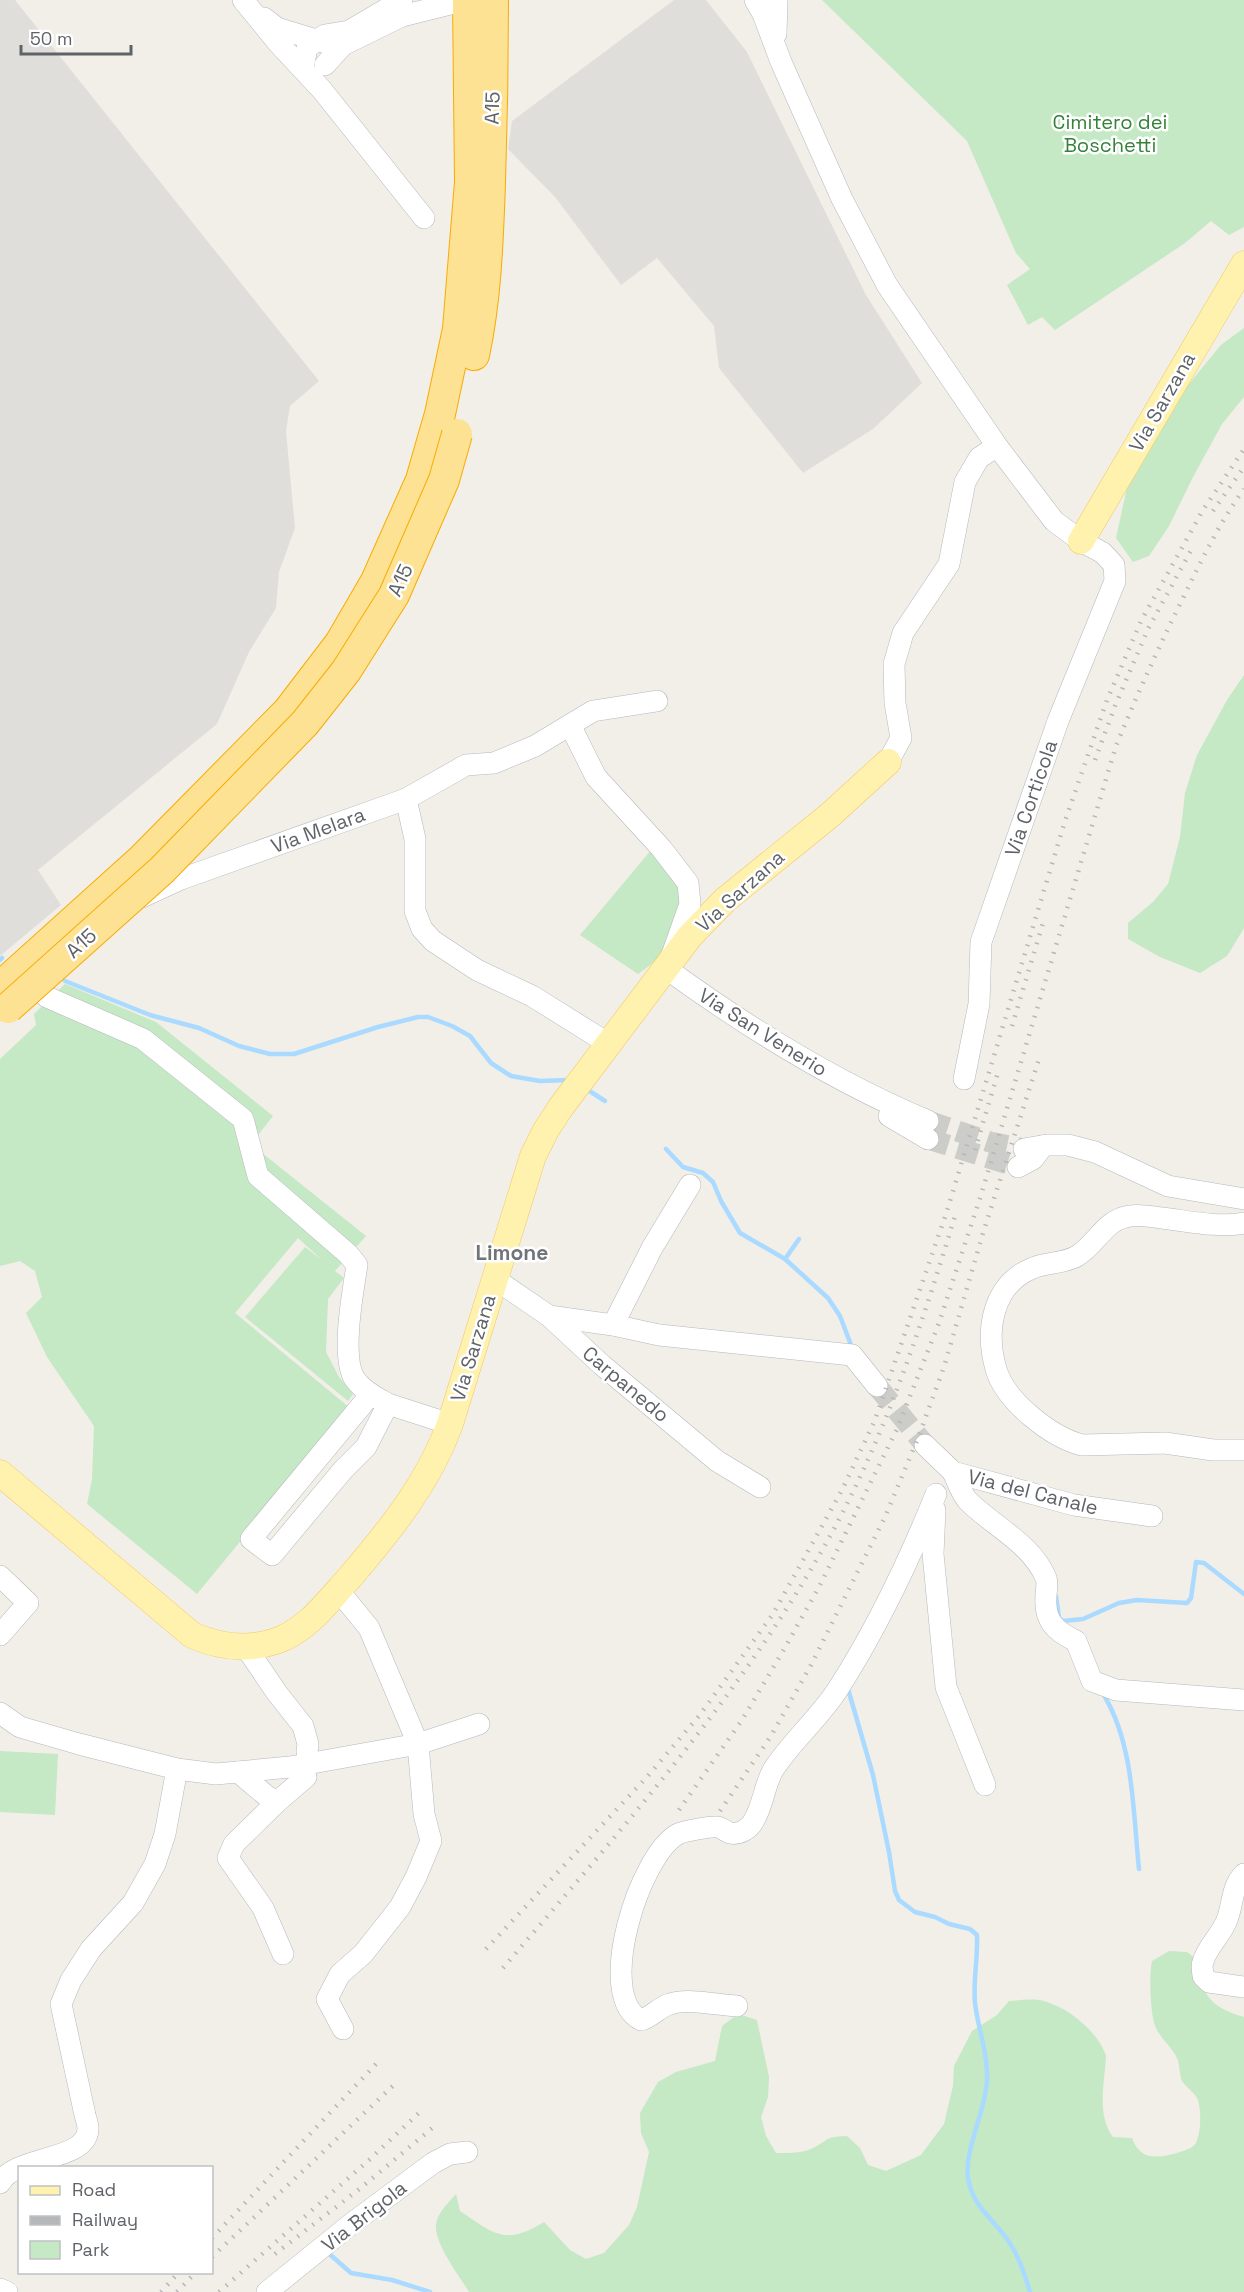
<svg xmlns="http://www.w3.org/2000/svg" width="1244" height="2292" viewBox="0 0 1244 2292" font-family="'Space Grotesk',sans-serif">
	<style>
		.industrial { fill: #e0deda }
		.green { fill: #c5e8c5 }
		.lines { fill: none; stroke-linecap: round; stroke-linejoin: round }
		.stream { stroke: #aadaff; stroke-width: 4.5 }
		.minor-tunnel { stroke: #ccccc8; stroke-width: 21; stroke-dasharray: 21 10; stroke-linecap: butt }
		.minor-casing { stroke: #b5b8bc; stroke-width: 22 }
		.major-casing { stroke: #f2c960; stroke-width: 27 }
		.highway-casing { stroke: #f9ab00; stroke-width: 32 }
		.minor { stroke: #fff; stroke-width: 21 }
		.major { stroke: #fff2af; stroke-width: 26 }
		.highway { stroke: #fde293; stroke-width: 30 }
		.rail { stroke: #b6b7b8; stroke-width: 4.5; stroke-dasharray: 1.5 8; stroke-linecap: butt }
		.highway-bridge-casing { stroke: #f9ab00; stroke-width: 32; stroke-linecap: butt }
		.highway-bridge { stroke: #fde293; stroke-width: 30 }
		.labels { text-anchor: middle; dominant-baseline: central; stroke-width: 5; stroke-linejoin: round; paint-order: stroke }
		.street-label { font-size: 20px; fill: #5f6368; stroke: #fff }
		.park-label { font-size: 20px; fill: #348238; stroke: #fff }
		.neighbourhood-label { font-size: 21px; font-weight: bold; fill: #70757a; stroke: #fff }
	</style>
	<rect width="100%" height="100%" fill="#f1efe8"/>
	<g class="industrial">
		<path d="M 0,0 L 15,0 L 319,381 L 290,406 L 286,431 L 295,528 L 279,572 L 276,608 L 249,652 L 217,724 L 38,870 L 61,905 L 0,956 Z"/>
		<path d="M 674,0 L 706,0 L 747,52 L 866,295 L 922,383 L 873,429 L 803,473 L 719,368 L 714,326 L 657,258 L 621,285 L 555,197 L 508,149 L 512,121 Z"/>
	</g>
	<g class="green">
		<path d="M 822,0 L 1244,0 L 1244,227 L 1229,235 L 1211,221 L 1185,243 L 1055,330 L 1042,317 L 1028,325 L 1007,285 L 1030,269 L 1016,253 L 967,141 Z"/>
		<path d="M 1244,328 L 1244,397 L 1222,424 L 1193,477 L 1169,526 L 1149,556 L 1133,562 L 1116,538 L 1128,483 L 1179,396 L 1221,345 Z"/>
		<path d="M 1244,675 L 1244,928 L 1227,956 L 1200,973 L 1160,957 L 1128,939 L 1128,923 L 1153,902 L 1168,884 L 1180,837 L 1185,793 L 1197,755 L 1227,700 Z"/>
		<path d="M 652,849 L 677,880 L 687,901 L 666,953 L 638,974 L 580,935 Z"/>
		<path d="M 65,984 L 156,1022 L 273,1116 L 251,1144 L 366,1236 L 335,1271 L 344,1278 L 328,1299 L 326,1352 L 339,1377 L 353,1394 L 348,1401 L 245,1317 L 305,1247 L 323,1261 L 298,1238 L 235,1313 L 350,1408 L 197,1594 L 87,1504 L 92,1479 L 94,1426 L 47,1357 L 26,1313 L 42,1297 L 35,1271 L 20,1261 L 0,1266 L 0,1059 L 36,1025 L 34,1014 Z"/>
		<path d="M 0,1751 L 58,1754 L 55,1815 L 0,1812 Z"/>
		<path d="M 1169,1951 L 1187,1952 L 1195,1958 C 1203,1993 1206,2006 1244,2017 L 1244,2292 L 469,2292 C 460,2277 434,2243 436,2225 C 437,2213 449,2202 456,2194 L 460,2211 C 494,2234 505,2246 544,2222 L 570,2250 L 586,2259 L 604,2253 L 629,2225 L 637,2207 L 649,2152 L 641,2133 L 640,2113 L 658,2082 L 676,2072 L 715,2061 L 722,2026 L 738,2014 L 757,2020 L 769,2077 L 768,2097 L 761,2117 L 766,2136 L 776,2153 C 788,2153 803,2154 815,2147 C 831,2138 826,2137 847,2136 L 860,2148 L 868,2165 L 886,2171 L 921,2155 L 944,2124 L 953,2086 L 954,2066 L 972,2031 L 997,2015 L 1009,2001 C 1022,2000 1035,1998 1047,2002 C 1070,2009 1099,2033 1106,2056 C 1105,2081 1096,2115 1113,2137 L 1132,2138 C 1140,2162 1160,2158 1180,2152 C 1186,2150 1193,2148 1196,2143 C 1201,2132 1202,2109 1197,2098 C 1193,2091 1186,2087 1182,2081 C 1179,2074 1180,2065 1177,2058 C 1172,2047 1161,2039 1156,2028 C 1150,2015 1149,1975 1152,1961 Z"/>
	</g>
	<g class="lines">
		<g class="stream">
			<path d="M 0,960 L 2,958"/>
			<path d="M 65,981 L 150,1015 L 199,1028 L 239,1046 L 270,1054 L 294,1054 L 378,1027 L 418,1017 L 428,1017 L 452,1026 L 470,1036 L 491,1063 L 511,1076 L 540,1081 L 569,1080"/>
			<path d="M 591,1092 L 605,1101"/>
			<path d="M 666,1149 L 683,1167 L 703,1173 L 713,1182 L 721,1201 L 740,1233 L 785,1259 L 828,1298 L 840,1316 L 851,1345"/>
			<path d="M 785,1259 L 799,1239"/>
			<path d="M 1056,1596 L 1059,1618 L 1063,1621 L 1083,1619 L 1119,1603 L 1137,1600 L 1187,1603 L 1191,1598 L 1196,1562 L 1204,1563 L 1244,1594"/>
			<path d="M 848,1689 L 873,1775 L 889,1852 L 895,1891 L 899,1900 L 915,1912 L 935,1917 L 949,1924 L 970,1929 L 977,1935 C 978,1958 973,1980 975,2003 C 978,2029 988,2053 987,2080 C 986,2110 964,2150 968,2178 C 973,2208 993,2218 1009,2242 C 1019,2256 1025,2275 1030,2292"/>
			<path d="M 1105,1697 C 1134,1747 1133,1812 1139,1869"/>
			<path d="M 326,2251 L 351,2273 L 392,2280 L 430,2292"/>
		</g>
		<g class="minor-tunnel">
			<path d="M 928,1121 L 990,1142 L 1024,1149"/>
			<path d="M 928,1139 L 1018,1167"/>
			<path d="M 877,1386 L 925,1445"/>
		</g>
		<defs>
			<g id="minor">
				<path d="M 243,0 L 279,44 L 322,90 L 424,218"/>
				<path d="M 755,0 L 763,14 L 781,62 L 842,199 L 887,285 L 997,446 L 1054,521 L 1081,541 L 1103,553 L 1114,565 L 1115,581 L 1058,721 L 981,942 L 979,1004 L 964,1079"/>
				<path d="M 264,18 L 277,28 L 326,43"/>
				<path d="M 776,34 L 777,0"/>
				<path d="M 325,65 L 343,45 L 402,16 L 466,0"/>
				<path d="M 303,68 L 307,48 L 317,40 L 325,35 L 349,31 L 402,0"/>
				<path d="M 570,725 L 596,777 L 661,848 L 688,883 L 690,904 L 667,969 C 748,1028 835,1082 928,1121"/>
				<path d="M 888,762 L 901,738 L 895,703 L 894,664 L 903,633 L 949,564 L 965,482 L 979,458 L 997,446"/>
				<path d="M 406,799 L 415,839 L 415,911 L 422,929 L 433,941 L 477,970 L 532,996 L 609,1044"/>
				<path d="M 142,897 L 181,879 L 406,799 L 466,765 L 494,763 L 535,746 L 593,711 L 657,701"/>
				<path d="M 27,978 L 47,997 L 143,1039 L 243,1119 L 258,1176 L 348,1254 L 357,1265 C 353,1291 341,1355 354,1378 C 362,1390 376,1397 388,1404"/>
				<path d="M 889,1116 L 928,1139"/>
				<path d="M 1024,1149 L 1047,1145 L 1068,1145 L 1095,1152 L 1168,1186 L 1244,1199"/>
				<path d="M 1018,1167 L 1033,1159 L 1043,1146"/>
				<path d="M 1244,1223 C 1218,1228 1188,1221 1162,1218 C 1152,1217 1141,1214 1130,1216 C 1105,1219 1097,1244 1077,1256 C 1063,1264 1047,1262 1033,1268 C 992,1284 985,1331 996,1369 C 1005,1401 1051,1437 1082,1445 L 1165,1443 L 1213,1450 L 1244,1450"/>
				<path d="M 495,1279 L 549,1316 L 602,1365 L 717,1461 L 760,1487"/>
				<path d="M 549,1316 L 613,1325 L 659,1335 L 852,1355 L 877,1386"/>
				<path d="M 613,1325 L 652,1248 L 690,1185"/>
				<path d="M 371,1394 L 251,1539 L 272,1555 L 343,1470 L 366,1447 L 388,1404 L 450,1424"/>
				<path d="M 925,1445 L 953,1472 L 1074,1505 L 1152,1516"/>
				<path d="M 953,1472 C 957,1481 961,1493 968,1501 C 993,1526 1031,1543 1046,1578 C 1048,1583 1046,1591 1046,1596 C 1044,1621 1055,1631 1076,1641 L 1092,1681 L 1116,1690 L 1244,1700"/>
				<path d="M 935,1510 L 933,1554 L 946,1687 L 985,1785"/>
				<path d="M 0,1576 L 28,1603 L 0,1635"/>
				<path d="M 338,1590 L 369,1628 L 418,1744 L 424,1814 L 431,1841 L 416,1877 L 400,1907 L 363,1954 L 340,1974 L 327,1999 L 343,2029"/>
				<path d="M 245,1646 L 277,1693 L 303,1726 L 308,1744 L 307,1752"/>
				<path d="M 0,1713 L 20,1727 L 79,1744 L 177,1769 L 216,1774 L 290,1767 L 418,1744 L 479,1724"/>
				<path d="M 238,1772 L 268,1797 L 278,1801 L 234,1844 L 228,1858 L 263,1908 L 283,1954"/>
				<path d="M 278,1801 L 306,1777"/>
				<path d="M 1244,1874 C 1232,1886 1233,1902 1228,1917 C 1223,1934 1207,1946 1203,1962 C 1201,1966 1203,1972 1203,1976 L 1209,1982 L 1244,1987"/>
				<path d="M 737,2006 C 718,2005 688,1998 670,2004 C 659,2007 652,2017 641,2020 C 594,1996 640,1854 678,1834 C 684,1831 712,1826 718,1827 C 723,1828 726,1832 730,1833 C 739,1835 749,1829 753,1822 C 764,1805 764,1783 775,1767 C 794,1739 820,1717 838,1689 C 877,1628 909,1561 936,1494"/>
				<path d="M 0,2183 C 15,2155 87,2162 88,2129 C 88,2124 86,2119 85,2115 L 61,2004 L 71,1980 L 91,1949 L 133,1903 L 155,1864 L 165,1834 L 177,1769"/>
				<path d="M 0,2289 L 7,2292"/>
				<path d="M 267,2292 L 351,2224 L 433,2163 L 450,2154 L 467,2152"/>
			</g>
			<g id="major">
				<path d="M 1081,541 L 1244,264"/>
				<path d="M 0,1473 L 192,1635 C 219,1647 246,1651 276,1641 C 308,1630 329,1600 351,1576 C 391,1529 429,1482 450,1424 L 533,1156 L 546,1130 L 561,1107 L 690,936 L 725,900 L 830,815 L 888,762"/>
			</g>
			<g id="highway">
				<path d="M 474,355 C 486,299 488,240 490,183 C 492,122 493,61 493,0"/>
				<path d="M 0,987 L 141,860 L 288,711 L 340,643 L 376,581 L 421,480 L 440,414 L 458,329 L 470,182 L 468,0"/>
			</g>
		</defs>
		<use href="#minor" class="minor-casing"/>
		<use href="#major" class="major-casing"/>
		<use href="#highway" class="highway-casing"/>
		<use href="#minor" class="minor"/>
		<use href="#major" class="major"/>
		<use href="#highway" class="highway"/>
		<g class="rail">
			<path d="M 1213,511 L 1244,467"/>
			<path d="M 1095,760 L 1115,706 L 1148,629 L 1194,545"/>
			<path d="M 1012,1026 L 1043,923"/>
			<path d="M 975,1150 L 999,1069"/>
			<path d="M 679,1810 L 742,1720 L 783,1651 L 819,1587 L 897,1429 L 939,1323 L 981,1195 L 1116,746 C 1137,695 1159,646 1184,596 C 1202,559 1220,522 1244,489"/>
			<path d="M 720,1811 L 771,1736 L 811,1665 L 885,1517 L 918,1438 L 944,1367 L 983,1233 L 1040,1056 L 1040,1058"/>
			<path d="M 486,1949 L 646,1778 L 699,1716 L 773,1614 L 842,1490 L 875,1420 L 947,1211 L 1065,821 L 1107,700 L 1141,621 L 1203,510 L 1244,449"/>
			<path d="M 503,1968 C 615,1837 730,1708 817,1559 C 880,1452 919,1334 955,1216"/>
			<path d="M 212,2238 L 376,2064"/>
			<path d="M 275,2254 L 362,2187 L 437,2124"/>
			<path d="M 212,2257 L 397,2082"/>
			<path d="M 161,2292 L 179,2272"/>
			<path d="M 177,2292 L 196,2272"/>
			<path d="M 219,2292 L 369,2160 L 422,2110"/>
		</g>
		<defs>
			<path id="highway-bridge" d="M 8,1008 L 162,870 L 305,723 L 346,671 L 394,595 L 444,480 L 457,434"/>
		</defs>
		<use href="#highway-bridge" class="highway-bridge-casing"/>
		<use href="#highway-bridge" class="highway-bridge"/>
	</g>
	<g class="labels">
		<g class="street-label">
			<text transform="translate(492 108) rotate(-88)">A15</text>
			<text transform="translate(1162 402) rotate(-60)">Via Sarzana</text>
			<text transform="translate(400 580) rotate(-65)">A15</text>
			<text transform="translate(1031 798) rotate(-71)">Via Corticola</text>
			<text transform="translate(318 830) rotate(-20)">Via Melara</text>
			<text transform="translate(740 891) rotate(-42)">Via Sarzana</text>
			<text transform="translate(81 943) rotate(-42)">A15</text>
			<text transform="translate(763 1032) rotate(32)">Via San Venerio</text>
			<text transform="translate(473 1348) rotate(-73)">Via Sarzana</text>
			<text transform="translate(626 1384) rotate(40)">Carpanedo</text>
			<text transform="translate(1033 1492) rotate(14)">Via del Canale</text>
			<text transform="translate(364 2216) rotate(-38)">Via Brigola</text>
		</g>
		<g class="park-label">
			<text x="1110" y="122">Cimitero dei<tspan x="1110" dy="23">Boschetti</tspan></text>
		</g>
		<g class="neighbourhood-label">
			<text x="512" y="1252">Limone</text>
		</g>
	</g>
	<rect x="18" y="2166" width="195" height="108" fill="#ffffff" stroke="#bfc1c3" stroke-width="1.5"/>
	<rect x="30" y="2186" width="30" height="9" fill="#fff2af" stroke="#bfc1c3" stroke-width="1.5"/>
	<text x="72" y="2196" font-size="18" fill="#5f6368">Road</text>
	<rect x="30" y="2216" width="30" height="9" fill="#b6b7b8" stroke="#bfc1c3" stroke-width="1.5"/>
	<text x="72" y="2226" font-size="18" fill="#5f6368">Railway</text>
	<rect x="30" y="2241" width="30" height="18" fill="#c5e8c5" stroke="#bfc1c3" stroke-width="1.5"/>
	<text x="72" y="2256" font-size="18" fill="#5f6368">Park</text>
	<path d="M21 45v9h110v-9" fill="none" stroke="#5f6368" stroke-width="3"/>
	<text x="30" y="45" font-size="18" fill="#5f6368" stroke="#ffffff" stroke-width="4.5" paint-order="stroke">50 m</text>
</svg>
